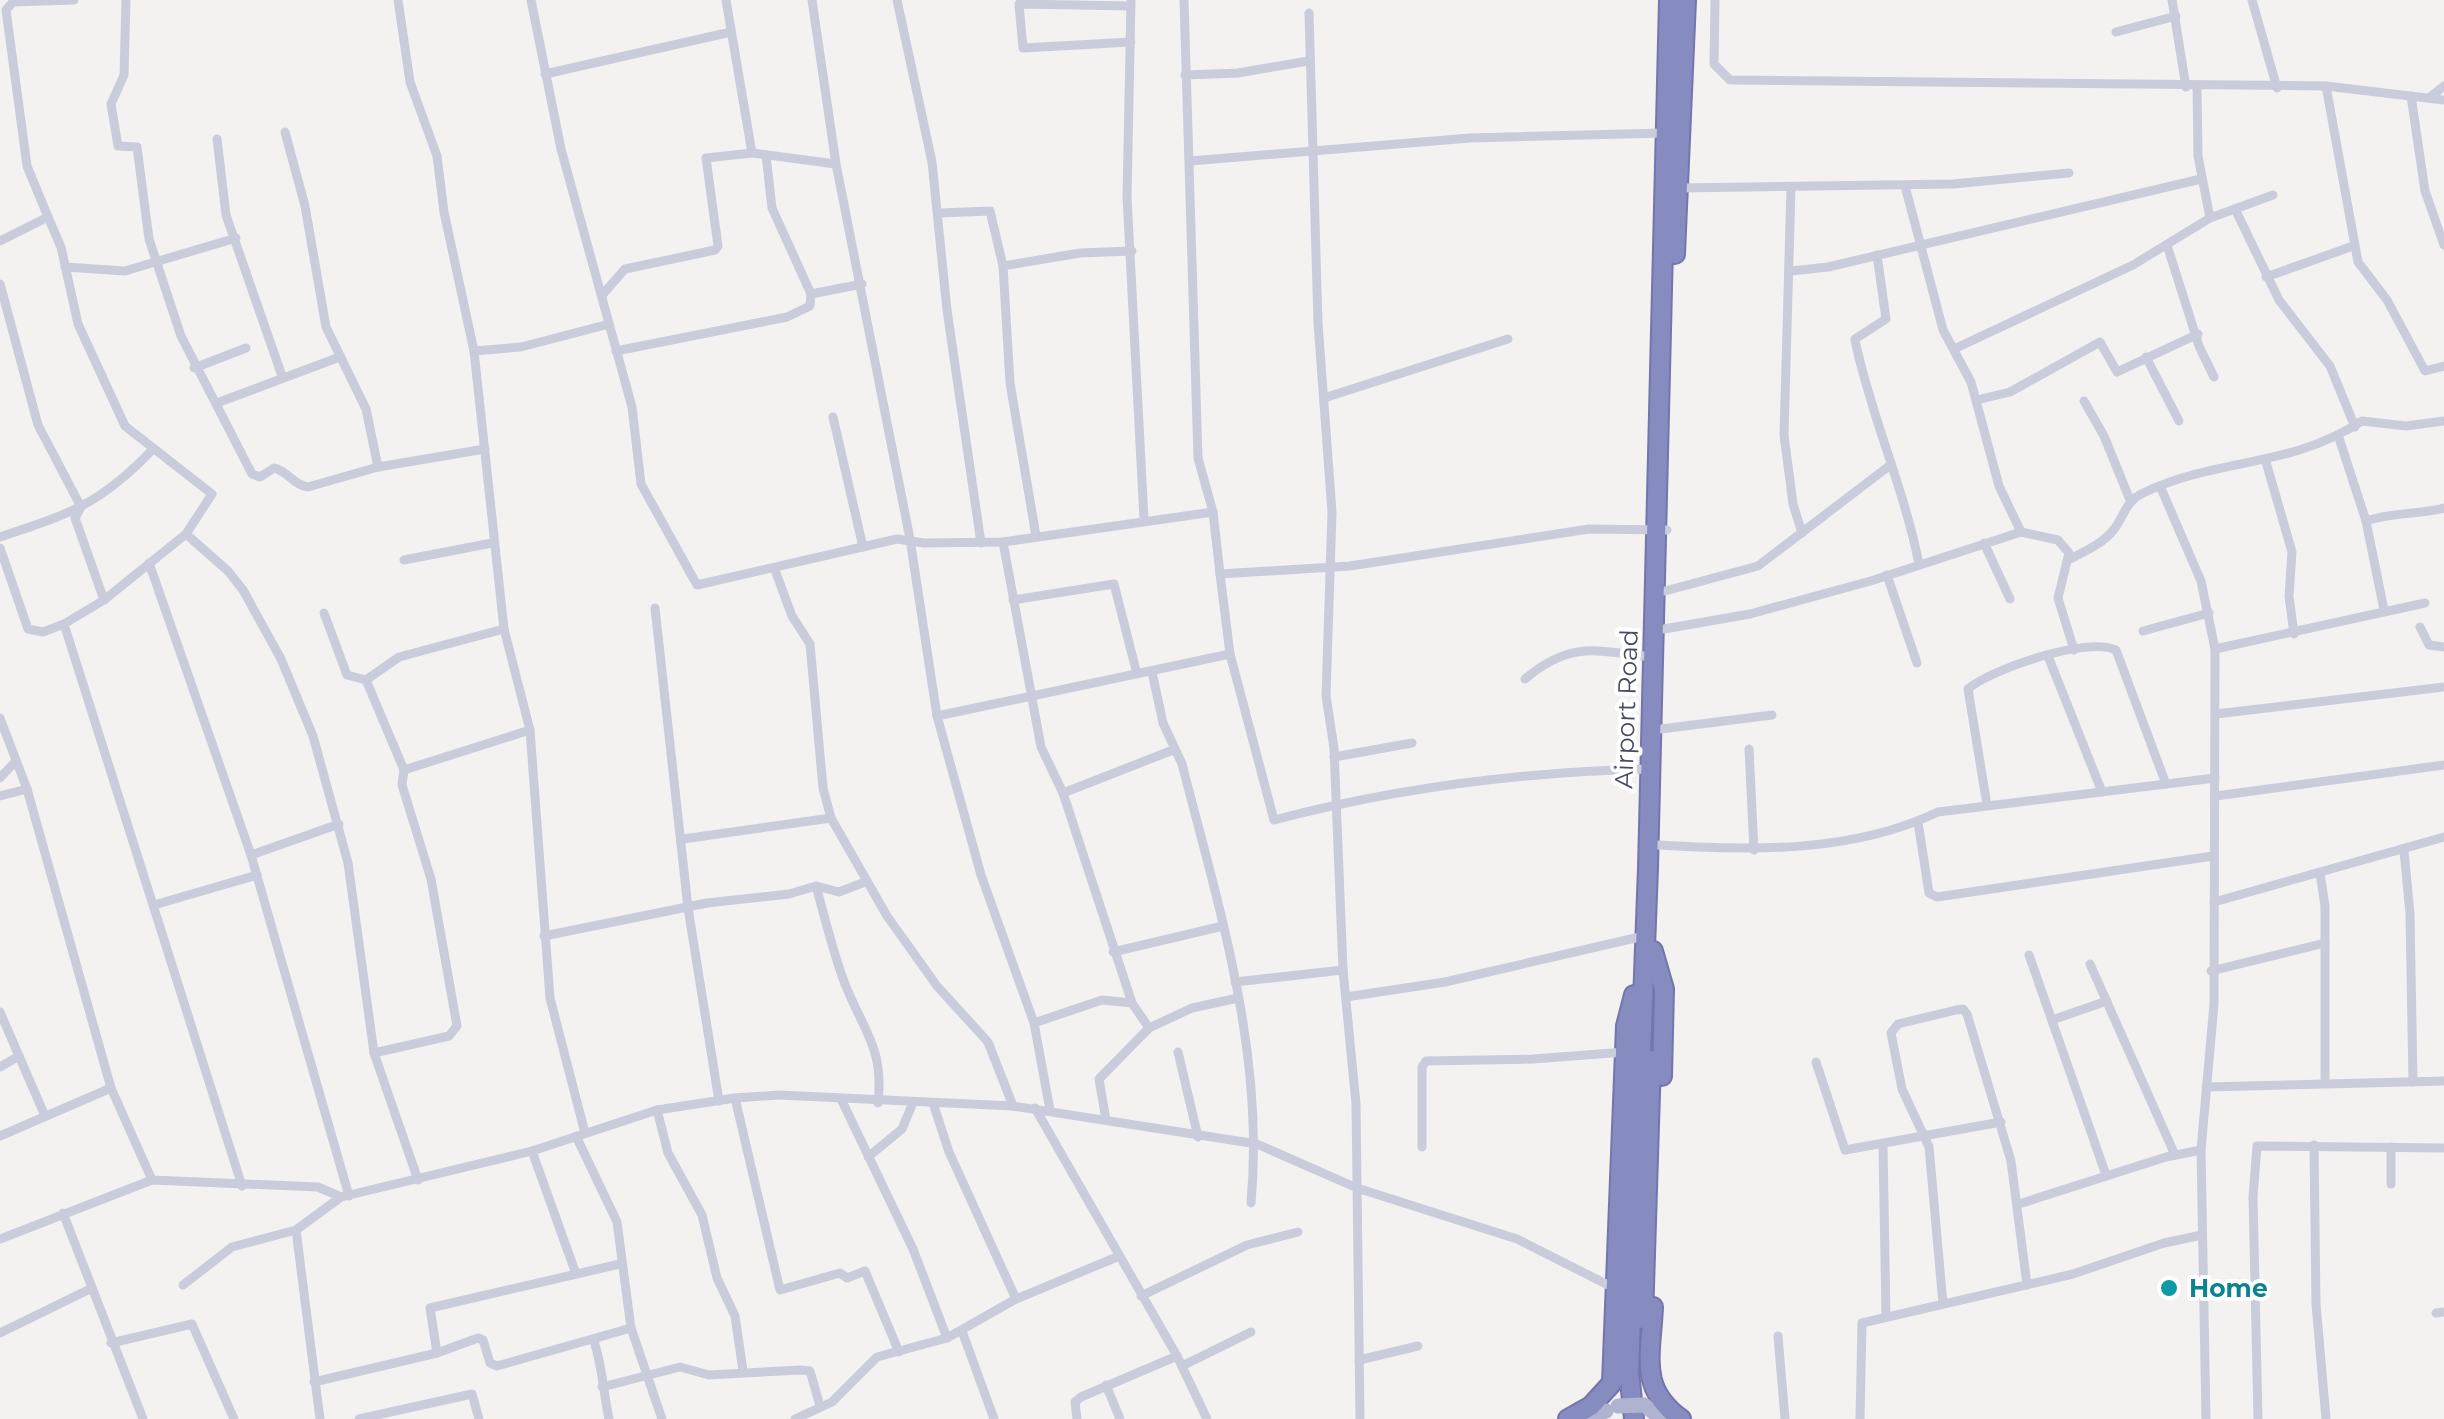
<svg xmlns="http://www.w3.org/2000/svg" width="2444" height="1419" viewBox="0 0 2444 1419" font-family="Montserrat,sans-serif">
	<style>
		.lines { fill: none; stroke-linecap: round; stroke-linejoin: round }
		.highway-casing { stroke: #7376ac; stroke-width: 22 }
		.street { stroke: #caccdb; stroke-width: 9 }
		.primary { stroke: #b0b3d0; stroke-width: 15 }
		.highway { stroke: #878cc0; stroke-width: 18 }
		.primary-bridge { stroke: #b0b3d0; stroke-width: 15 }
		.culture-dot { fill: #0f9aa8; stroke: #fff; stroke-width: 4 }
		.labels { text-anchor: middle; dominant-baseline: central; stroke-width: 8; stroke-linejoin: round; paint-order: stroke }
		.street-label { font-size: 25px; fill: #484a5f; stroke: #fff }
		.culture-label { font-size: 25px; font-weight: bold; fill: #0d838f; stroke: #fff; text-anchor: start }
	</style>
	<rect width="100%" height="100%" fill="#f3f2f1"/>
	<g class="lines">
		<defs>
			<g id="highway">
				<path d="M 1675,254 L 1686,0"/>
				<path d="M 1653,951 L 1664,989 L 1662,1076"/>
				<path d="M 1653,1307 C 1651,1355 1638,1388 1681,1419"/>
				<path d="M 1643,1319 L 1651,1060"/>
				<path d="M 1568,1419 L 1591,1406 L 1612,1383 L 1626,1026 L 1634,995"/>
				<path d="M 1634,1419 L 1629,1372 L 1648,868 L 1669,0"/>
			</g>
		</defs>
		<use href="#highway" class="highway-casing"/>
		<g class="street">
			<path d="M 126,0 L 124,75 L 111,104 L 118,146 L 137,147 L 149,239 L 181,336 L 252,474 L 260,477 L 274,468 C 288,471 293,485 308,487 L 378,467 L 485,449"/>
			<path d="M 398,0 L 410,82 L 437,156 L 444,212 L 474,351 L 504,629 L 530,730 L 550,998 L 585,1133"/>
			<path d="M 531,0 L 561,149 L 632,407 L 641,484 L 697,585 L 897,539 L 924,543 L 1003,542 L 1213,512"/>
			<path d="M 726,0 L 752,153 L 836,164"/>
			<path d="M 812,0 L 836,164 L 910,539 L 937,716 L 981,875 L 1034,1023 L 1050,1110"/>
			<path d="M 897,0 L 932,162 L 947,310 L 981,543"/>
			<path d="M 1131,0 L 1127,197 L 1144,519"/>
			<path d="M 1184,0 L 1198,458 L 1213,512 L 1220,574 L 1350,566 L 1589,529 L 1667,530"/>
			<path d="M 1715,0 L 1714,64 L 1730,80 L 2326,86 L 2444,100"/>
			<path d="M 2172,0 L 2186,87"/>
			<path d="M 2252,0 L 2277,88"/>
			<path d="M 1309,13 L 1318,323 L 1332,512 L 1326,696 L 1334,748 L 1343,970 L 1356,1104 L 1360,1419"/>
			<path d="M 2116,32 L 2176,16"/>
			<path d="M 1131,42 L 1023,48 L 1019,4 L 1131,6"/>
			<path d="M 545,74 L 731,32"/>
			<path d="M 1185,75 L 1238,73 L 1308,61"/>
			<path d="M 2326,86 L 2358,262 L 2387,300 L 2425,371 L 2444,366"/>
			<path d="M 2197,87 L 2198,156 L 2210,218"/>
			<path d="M 2411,96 L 2425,191 L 2444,245"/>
			<path d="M 2429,98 L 2444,86"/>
			<path d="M 285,132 L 305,206 L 326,327 L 366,409 L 378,467"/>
			<path d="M 217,139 L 226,215 L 282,376"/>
			<path d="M 766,155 L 772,208 L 811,294 L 862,284"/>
			<path d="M 1190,161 L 1470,138 L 1665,133"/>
			<path d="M 1905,186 L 1943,330 L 1971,382 L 1999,486 L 2021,532"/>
			<path d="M 1679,188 L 1953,184 L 2069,173"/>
			<path d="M 1791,188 L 1784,435 L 1793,504 L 1802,533"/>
			<path d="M 2235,209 L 2279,300 L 2330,366 L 2355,427"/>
			<path d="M 940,213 L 990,211 L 1003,266 L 1010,383 L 1036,536"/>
			<path d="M 48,217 L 61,247 L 78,324 L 125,426 L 212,494 L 186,534"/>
			<path d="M 0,241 L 48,217 L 27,166 L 6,10 L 13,2 L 74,0"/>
			<path d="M 2167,245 L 2199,346 L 2214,377"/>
			<path d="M 1877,255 L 1886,319 L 1855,339 L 1856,345 C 1873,421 1904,489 1919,564"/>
			<path d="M 1003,266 L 1080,253 L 1132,251"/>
			<path d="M 65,267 L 125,271 L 236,238"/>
			<path d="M 1791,271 L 1828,267 L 2201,179"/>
			<path d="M 2266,277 L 2353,246"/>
			<path d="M 0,284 L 38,425 L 81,507 L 75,518 L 104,600"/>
			<path d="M 603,294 L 625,269 L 715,250 L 718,246 L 706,158 L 752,153"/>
			<path d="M 1954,349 L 2133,265 L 2210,218 L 2273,195"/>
			<path d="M 474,351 L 521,347 L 609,324"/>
			<path d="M 616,351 L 787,317 L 810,306 L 811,294"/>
			<path d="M 2146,357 L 2179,421"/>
			<path d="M 194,368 L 246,348"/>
			<path d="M 1324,398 L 1508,339"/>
			<path d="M 1977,400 L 2010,392 L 2100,342 L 2117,372 L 2198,334"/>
			<path d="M 2084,401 L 2104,436 L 2130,500"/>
			<path d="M 217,403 L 337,358"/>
			<path d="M 833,417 L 863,547"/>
			<path d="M 2339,438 L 2366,521 L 2384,610"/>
			<path d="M 2266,462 L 2292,552 L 2289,596 L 2294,634"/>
			<path d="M 2160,486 L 2201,581 L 2215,649 L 2214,1004 L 2201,1150 L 2206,1419"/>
			<path d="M 2366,521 C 2392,512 2416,515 2444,508"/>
			<path d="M 0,537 C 70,514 101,504 153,449"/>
			<path d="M 1003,542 L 1041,747 L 1063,793 L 1132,1003 L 1149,1028 L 1192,1008 L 1238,998"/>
			<path d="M 1984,543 L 2010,599"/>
			<path d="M 0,548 L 28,629 L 43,632 L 64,624"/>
			<path d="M 2070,559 C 2086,551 2104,543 2115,528 C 2125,514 2126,501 2143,493 C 2218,457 2288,469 2362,421 L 2406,426 L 2444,421"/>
			<path d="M 404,560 L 492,543"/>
			<path d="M 149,563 L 251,855 L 349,1196"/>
			<path d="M 775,570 L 792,616 L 810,644 L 823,788 L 831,818 L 887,916 L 937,986 L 988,1042 L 1013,1106"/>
			<path d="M 1220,574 L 1230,654 L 1274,820 C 1396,788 1522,772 1648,769"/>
			<path d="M 1887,575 L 1917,663"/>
			<path d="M 1665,591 L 1758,566 L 1889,466"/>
			<path d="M 1013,600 L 1114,584 L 1137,674"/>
			<path d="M 655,608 L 688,908 L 719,1101"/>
			<path d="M 324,613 L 347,675 L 366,680"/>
			<path d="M 2420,627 L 2429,645 L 2444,647"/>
			<path d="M 1664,629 L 1750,614 L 1874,580 L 2021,532 L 2058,540 L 2069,553 L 2058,598 L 2074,650"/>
			<path d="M 2143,631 L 2209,613"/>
			<path d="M 2215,649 L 2425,603"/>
			<path d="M 2048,656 L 2102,792"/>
			<path d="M 1152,672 L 1163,723 L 1182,764 C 1219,908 1265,1053 1251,1203"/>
			<path d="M 1525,679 C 1571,640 1597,651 1653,657"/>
			<path d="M 2216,714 L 2444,687"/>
			<path d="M 937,716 L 1230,654"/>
			<path d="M 0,718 L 27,789 L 111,1088 L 152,1180"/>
			<path d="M 1661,729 L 1772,715"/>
			<path d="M 1749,749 L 1754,850"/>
			<path d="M 1334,757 L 1412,743"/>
			<path d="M 404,770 L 530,730"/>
			<path d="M 0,778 L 14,763"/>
			<path d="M 1063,793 L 1173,750"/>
			<path d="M 0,796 L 27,789"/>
			<path d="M 2216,796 L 2444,765"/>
			<path d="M 1987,805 L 1968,689 C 1991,669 2088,636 2116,650 L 2166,784"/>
			<path d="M 1918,822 L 1929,893 L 1937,897 L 2213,856"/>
			<path d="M 683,839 L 831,818"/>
			<path d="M 1656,845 C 1751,850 1850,854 1938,812 L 2215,778"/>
			<path d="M 2404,851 L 2410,914 L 2413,1082"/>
			<path d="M 251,855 L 339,824"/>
			<path d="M 2320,873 L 2325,906 L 2325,1083"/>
			<path d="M 816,886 C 825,918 833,953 845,984 C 864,1032 884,1048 878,1103"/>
			<path d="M 2214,902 L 2444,837"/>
			<path d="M 154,905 L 257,875"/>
			<path d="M 544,936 L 707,903 L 789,894 L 816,886 L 839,892 L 865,882"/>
			<path d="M 1113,952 L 1223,926"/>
			<path d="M 2029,955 L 2106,1175"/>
			<path d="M 2090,964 L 2175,1155"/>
			<path d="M 2211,971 L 2325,943"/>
			<path d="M 1235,982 L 1343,970"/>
			<path d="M 1346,997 L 1445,982 L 1644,936"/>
			<path d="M 0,1012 L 45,1116"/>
			<path d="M 2052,1020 L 2107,1001"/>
			<path d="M 1034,1023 L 1102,1000 L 1132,1003"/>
			<path d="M 1178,1052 L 1198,1137"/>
			<path d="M 374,1053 L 449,1036 L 457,1026 L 431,879 L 402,785 L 404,770 L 366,680 L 399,657 L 504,629"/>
			<path d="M 1816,1062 L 1845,1150 L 2001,1122"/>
			<path d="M 0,1067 L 19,1056"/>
			<path d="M 2206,1087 L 2444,1081"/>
			<path d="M 735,1098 L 780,1290 L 840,1273 L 847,1278 L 865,1271 L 899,1352"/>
			<path d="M 842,1101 L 913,1249 L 947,1338"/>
			<path d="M 934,1106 L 949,1152 L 1016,1299"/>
			<path d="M 1035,1108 L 1177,1356 L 1207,1419"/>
			<path d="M 657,1110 L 668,1153 L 702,1215 L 717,1278 L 735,1316 L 743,1371"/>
			<path d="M 1106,1120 L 1099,1079 L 1149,1028"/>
			<path d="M 0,1136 L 111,1088"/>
			<path d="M 576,1136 L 617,1222 L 631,1328 L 662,1419"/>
			<path d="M 1883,1145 L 1886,1317"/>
			<path d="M 2314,1145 L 2316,1304 L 2326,1419"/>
			<path d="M 1422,1147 L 1422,1067 L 1426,1061 L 1533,1059 L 1625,1052"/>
			<path d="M 532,1151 L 576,1274"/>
			<path d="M 868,1157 L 902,1129 L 912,1105"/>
			<path d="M 2391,1184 L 2391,1147"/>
			<path d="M 242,1186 L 64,624 L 104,600 L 186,534 L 228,571 L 243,590 L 281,659 L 313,736 L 348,863 L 374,1053 L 418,1180"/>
			<path d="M 2019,1204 L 2166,1157 L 2201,1150"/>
			<path d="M 63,1213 L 143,1419"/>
			<path d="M 0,1239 L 152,1180 L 318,1187 L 341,1197 L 532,1151 L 657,1110 L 735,1098 L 779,1095 L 1013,1106 L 1257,1144 L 1357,1188 L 1517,1239 L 1616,1289"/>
			<path d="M 183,1285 L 232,1247 L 296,1230"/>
			<path d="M 1141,1296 L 1247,1245 L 1298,1232"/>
			<path d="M 1943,1304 L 1929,1147 L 1902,1089 L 1891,1033 L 1898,1024 L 1956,1010 L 1963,1009 L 1967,1014 L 2011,1161 L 2027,1285"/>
			<path d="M 2436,1313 L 2444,1312"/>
			<path d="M 962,1331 L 994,1419"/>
			<path d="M 0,1333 L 90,1289"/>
			<path d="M 1778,1336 L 1785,1419"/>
			<path d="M 594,1341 C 603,1369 603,1391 609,1419"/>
			<path d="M 111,1343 L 192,1324 L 234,1419"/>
			<path d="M 437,1353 L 430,1308 L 620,1264"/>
			<path d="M 1359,1360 L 1418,1346"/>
			<path d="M 1182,1366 L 1251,1332"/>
			<path d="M 314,1382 L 437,1353 L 478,1338 L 483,1340 L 490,1363 L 497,1366 L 631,1328"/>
			<path d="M 1106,1385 L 1120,1419"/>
			<path d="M 602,1387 L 680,1367 L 709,1375 L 800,1370 L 810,1371 L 820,1406"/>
			<path d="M 320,1419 L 296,1230 L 341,1197"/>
			<path d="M 359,1419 L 472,1394 L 479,1419"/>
			<path d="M 795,1419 L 832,1402 L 877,1357 L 947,1338 L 1016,1299 L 1117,1257"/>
			<path d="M 1077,1419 L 1075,1402 L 1081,1397 L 1177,1356"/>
			<path d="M 1860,1419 L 1862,1323 L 2073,1274 L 2164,1243 L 2202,1235"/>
			<path d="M 2258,1419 L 2253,1197 L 2257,1146 L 2444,1148"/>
		</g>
		<g class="primary">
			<path d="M 1644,1405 L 1662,1419"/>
			<path d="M 1581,1419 L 1606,1411"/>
		</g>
		<use href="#highway" class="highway"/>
		<path class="primary-bridge" d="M 1618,1406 L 1644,1405"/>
	</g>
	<circle class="culture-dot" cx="2169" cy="1288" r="10"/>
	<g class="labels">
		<g class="street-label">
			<text transform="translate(1626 709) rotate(-88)">Airport Road</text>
		</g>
		<g class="culture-label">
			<text x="2189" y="1288">Home</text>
		</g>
	</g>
</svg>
